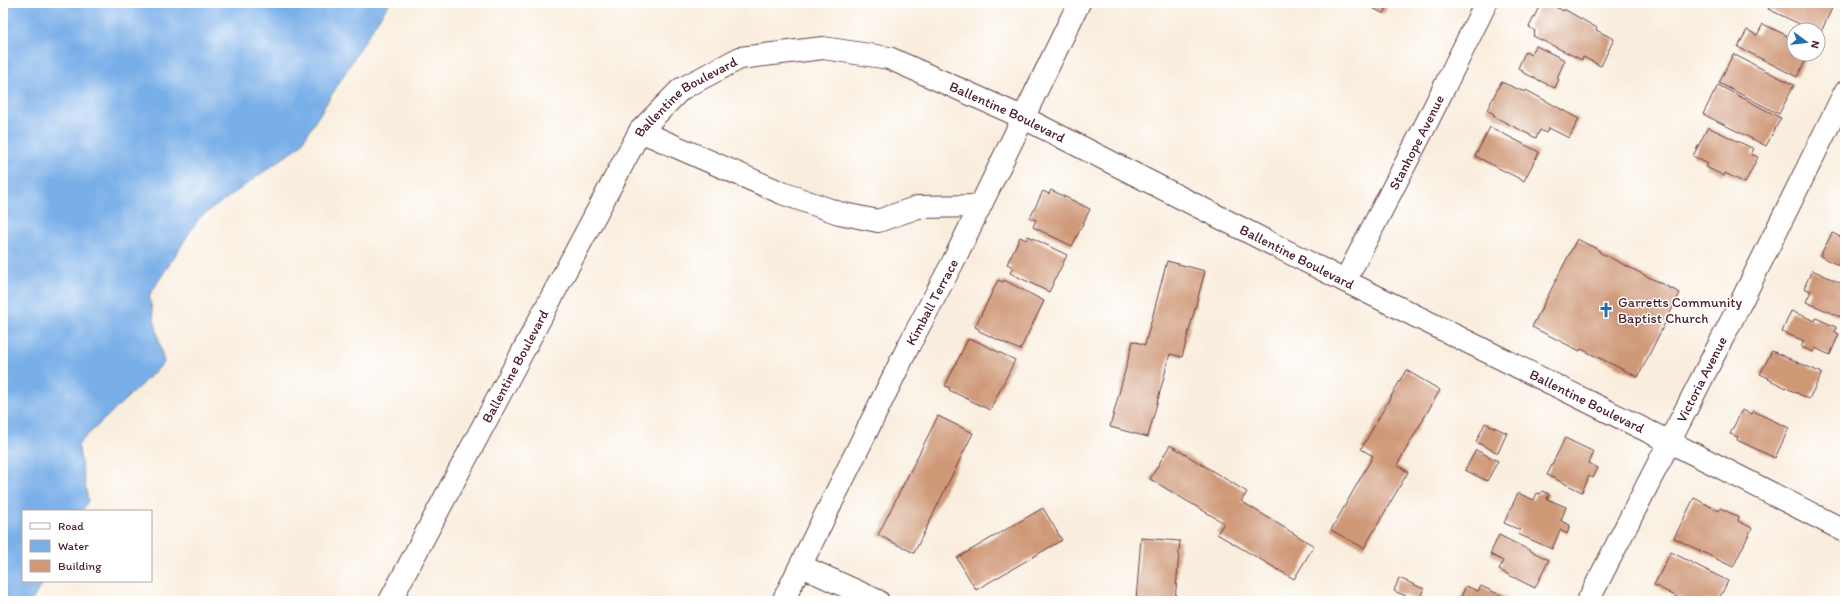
<svg xmlns="http://www.w3.org/2000/svg" width="1848" height="604" viewBox="0 0 1848 604" font-family="Itim,sans-serif">
	<style>
		.water { fill: #79afe8; stroke: #62678a }
		.building { fill: #cf9877 }
		.lines { fill: none; stroke-linecap: round; stroke-linejoin: round }
		.minor-casing { stroke: #643e46; stroke-width: 24 }
		.minor { stroke: #fff; stroke-width: 22 }
		.labels { text-anchor: middle; dominant-baseline: central; stroke-width: 3; stroke-linejoin: round; paint-order: stroke }
		.street-label { font-size: 14px; fill: #4a1f2b; stroke: #fff }
		.poi-label { font-size: 14px; fill: #4a1f2b; stroke: #fff; text-anchor: start }
	</style>
	<rect width="100%" height="100%" fill="#fff"/>
	<filter id="ink" filterUnits="userSpaceOnUse"><feTurbulence type="fractalNoise" baseFrequency=".025" numOctaves="2"/><feDisplacementMap in="SourceGraphic" scale="8" xChannelSelector="R" yChannelSelector="G"/><feConvolveMatrix kernelMatrix="1 2 1 2 8 2 1 2 1" color-interpolation-filters="sRGB"/></filter>
	<filter id="wash" filterUnits="userSpaceOnUse"><feTurbulence type="fractalNoise" baseFrequency=".012" numOctaves="4" result="noise"/><feDisplacementMap in="SourceGraphic" scale="16" xChannelSelector="R" yChannelSelector="G"/><feGaussianBlur stdDeviation="0.9" result="paint"/><feColorMatrix in="noise" values="0 0 0 0 0 0 0 0 0 0 0 0 0 0 0 0 0 1.4 0 .05"/><feComposite in="paint" operator="in"/></filter>
	<g filter="url(#wash)">
		<rect width="100%" height="100%" fill="#f9eede"/>
		<path class="water" d="M 3,3 L 390,3 L 379,18 L 300,146 L 199,218 L 149,296 L 164,363 L 78,444 L 88,501 L 82,511 L 23,511 L 23,581 L 43,581 L 32,601 L 3,601 Z"/>
		<g id="blocks">
			<g class="building">
				<path d="M 1363,3 L 1389,3 L 1384,14 Z"/>
				<path d="M 1541,3 L 1547,3 L 1564,11 L 1564,9 L 1597,28 L 1596,30 L 1614,39 L 1601,66 L 1583,57 L 1582,60 L 1533,36 L 1535,31 L 1529,27 Z"/>
				<path d="M 1771,3 L 1827,3 L 1833,6 L 1820,34 L 1818,33 L 1818,30 L 1812,30 L 1768,9 Z"/>
				<path d="M 1763,24 L 1794,39 L 1794,54 L 1809,54 L 1797,77 L 1738,47 L 1747,30 L 1757,35 Z"/>
				<path d="M 1536,46 L 1565,60 L 1557,78 L 1559,79 L 1555,88 L 1522,72 L 1523,70 L 1518,68 L 1525,52 L 1531,55 Z"/>
				<path d="M 1733,54 L 1794,85 L 1779,114 L 1719,83 Z"/>
				<path d="M 1501,82 L 1525,92 L 1526,90 L 1579,119 L 1569,138 L 1549,128 L 1546,133 L 1540,130 L 1536,138 L 1493,116 L 1494,114 L 1487,110 Z"/>
				<path d="M 1718,85 L 1781,118 L 1766,146 L 1703,114 Z"/>
				<path d="M 1490,127 L 1539,152 L 1524,181 L 1475,156 Z"/>
				<path d="M 1708,127 L 1754,149 L 1751,154 L 1758,157 L 1745,183 L 1725,173 L 1724,176 L 1706,167 L 1708,164 L 1693,156 Z"/>
				<path d="M 1051,190 L 1090,209 L 1072,246 L 1033,227 L 1036,220 L 1030,218 L 1043,191 L 1049,194 Z"/>
				<path d="M 1832,233 L 1845,239 L 1845,269 L 1820,256 Z"/>
				<path d="M 1028,236 L 1067,255 L 1049,292 L 1010,273 L 1013,267 L 1007,264 L 1020,237 L 1026,240 Z"/>
				<path d="M 1577,239 L 1599,250 L 1599,252 L 1680,293 L 1638,377 L 1581,349 L 1580,351 L 1532,327 Z"/>
				<path d="M 1167,261 L 1205,271 L 1182,357 L 1170,354 L 1148,437 L 1110,427 L 1133,341 L 1145,345 Z"/>
				<path d="M 1812,270 L 1845,285 L 1845,319 L 1806,302 L 1811,291 L 1804,288 Z"/>
				<path d="M 998,280 L 1003,282 L 1004,280 L 1044,301 L 1020,350 L 979,331 L 979,329 L 975,327 Z"/>
				<path d="M 1791,311 L 1815,321 L 1816,318 L 1836,327 L 1835,332 L 1839,334 L 1830,355 L 1815,348 L 1813,352 L 1801,347 L 1804,341 L 1782,332 Z"/>
				<path d="M 968,339 L 974,341 L 974,340 L 1015,360 L 990,410 L 949,390 L 950,388 L 945,386 Z"/>
				<path d="M 1772,351 L 1822,373 L 1809,399 L 1768,379 L 1769,378 L 1760,374 Z"/>
				<path d="M 1406,370 L 1440,390 L 1397,465 L 1408,472 L 1364,548 L 1331,530 L 1373,456 L 1361,449 Z"/>
				<path d="M 1742,410 L 1752,414 L 1753,411 L 1789,428 L 1775,458 L 1737,440 L 1738,437 L 1730,434 Z"/>
				<path d="M 938,416 L 973,433 L 914,553 L 878,535 Z"/>
				<path d="M 1485,423 L 1507,433 L 1498,453 L 1476,442 Z"/>
				<path d="M 1565,438 L 1594,452 L 1589,463 L 1598,468 L 1593,478 L 1589,476 L 1582,492 L 1547,475 Z"/>
				<path d="M 1170,445 L 1247,492 L 1241,501 L 1314,546 L 1294,579 L 1217,534 L 1224,523 L 1150,479 Z"/>
				<path d="M 1476,450 L 1498,461 L 1487,481 L 1465,470 Z"/>
				<path d="M 1542,491 L 1549,494 L 1547,499 L 1566,507 L 1561,521 L 1570,525 L 1567,534 L 1560,530 L 1552,549 L 1518,534 L 1520,530 L 1504,523 L 1518,493 L 1534,500 L 1537,493 L 1540,494 Z"/>
				<path d="M 1694,498 L 1719,511 L 1720,508 L 1739,517 L 1738,521 L 1752,528 L 1733,567 L 1674,538 Z"/>
				<path d="M 1043,508 L 1062,540 L 976,590 L 957,558 Z"/>
				<path d="M 1499,535 L 1549,560 L 1535,588 L 1499,570 L 1503,561 L 1490,554 Z"/>
				<path d="M 1141,538 L 1180,541 L 1175,601 L 1136,601 Z"/>
				<path d="M 1671,552 L 1728,581 L 1718,601 L 1685,601 L 1654,585 Z"/>
				<path d="M 1399,578 L 1424,589 L 1418,601 L 1394,591 Z"/>
				<path d="M 1466,586 L 1478,591 L 1481,586 L 1513,601 L 1459,601 Z"/>
			</g>
		</g>
	</g>
	<g filter="url(#ink)">
		<use href="#blocks" fill-opacity="0" stroke="#643e46" stroke-width="1"/>
		<g class="lines">
			<defs>
				<g id="minor">
					<path d="M 640,131 L 782,193 L 839,213 L 878,221 L 918,207 L 979,206"/>
					<path id="s1" d="M 1345,281 L 1426,124 L 1486,3"/>
					<path d="M 801,566 L 878,601"/>
					<path id="s2" d="M 390,601 L 640,131 L 681,89 L 740,58 L 823,48 L 889,58 L 1022,117 L 1345,281 L 1712,463 L 1845,531"/>
					<path id="s3" d="M 783,601 L 909,345 L 953,262 L 1079,3"/>
					<path id="s4" d="M 1588,601 L 1742,300 L 1845,92"/>
				</g>
			</defs>
			<use href="#minor" class="minor-casing"/>
			<use href="#minor" class="minor"/>
		</g>
	</g>
	<defs>
		<symbol id="church-bare" viewBox="-9 -9 18 18"><path d="M-1.2-6h2.4v3.5h3.3v2.4h-3.3V6h-2.4V-.1h-3.3v-2.4h3.3Z" fill="#1f6fb2" stroke="#fff" stroke-width="2.5" paint-order="stroke"/></symbol>
	</defs>
	<g fill-rule="evenodd">
		<use href="#church-bare" x="1595" y="299" width="22" height="22"/>
	</g>
	<g class="labels">
		<g class="street-label">
			<text stroke="none"><textPath href="#s2" startOffset="590">Ballentine Boulevard</textPath></text>
			<text stroke="none"><textPath href="#s2" startOffset="938">Ballentine Boulevard</textPath></text>
			<text stroke="none"><textPath href="#s1" startOffset="156">Stanhope Avenue</textPath></text>
			<text stroke="none"><textPath href="#s2" startOffset="1262">Ballentine Boulevard</textPath></text>
			<text stroke="none"><textPath href="#s3" startOffset="334">Kimball Terrace</textPath></text>
			<text stroke="none"><textPath href="#s2" startOffset="266">Ballentine Boulevard</textPath></text>
			<text stroke="none"><textPath href="#s4" startOffset="249">Victoria Avenue</textPath></text>
			<text stroke="none"><textPath href="#s2" startOffset="1586">Ballentine Boulevard</textPath></text>
		</g>
		<g class="poi-label">
			<text x="1618" y="302">Garretts Community<tspan x="1618" dy="16">Baptist Church</tspan></text>
		</g>
	</g>
	<rect width="1848" height="604" fill="none" stroke="#fff" stroke-width="16"/>
	<rect x="22" y="510" width="130" height="72" fill="#ffffff" stroke="#b7a5aa"/>
	<rect x="30" y="523" width="20" height="6" fill="#ffffff" stroke="#b7a5aa"/>
	<text x="58" y="530" font-size="12" fill="#4a1f2b">Road</text>
	<rect x="30" y="540" width="20" height="12" fill="#79afe8" stroke="#b7a5aa"/>
	<text x="58" y="550" font-size="12" fill="#4a1f2b">Water</text>
	<rect x="30" y="560" width="20" height="12" fill="#cf9877" stroke="#b7a5aa"/>
	<text x="58" y="570" font-size="12" fill="#4a1f2b">Building</text>
	<g transform="translate(1806 42) rotate(105)"><circle r="19" fill="#ffffff" stroke="#b7a5aa"/>
	<path d="M0-3L7 15L0 10L-7 15Z" fill="#1f6fb2"/>
	<text y="-6" font-size="11" font-weight="bold" text-anchor="middle" fill="#4a1f2b">N</text>
	</g>
</svg>
